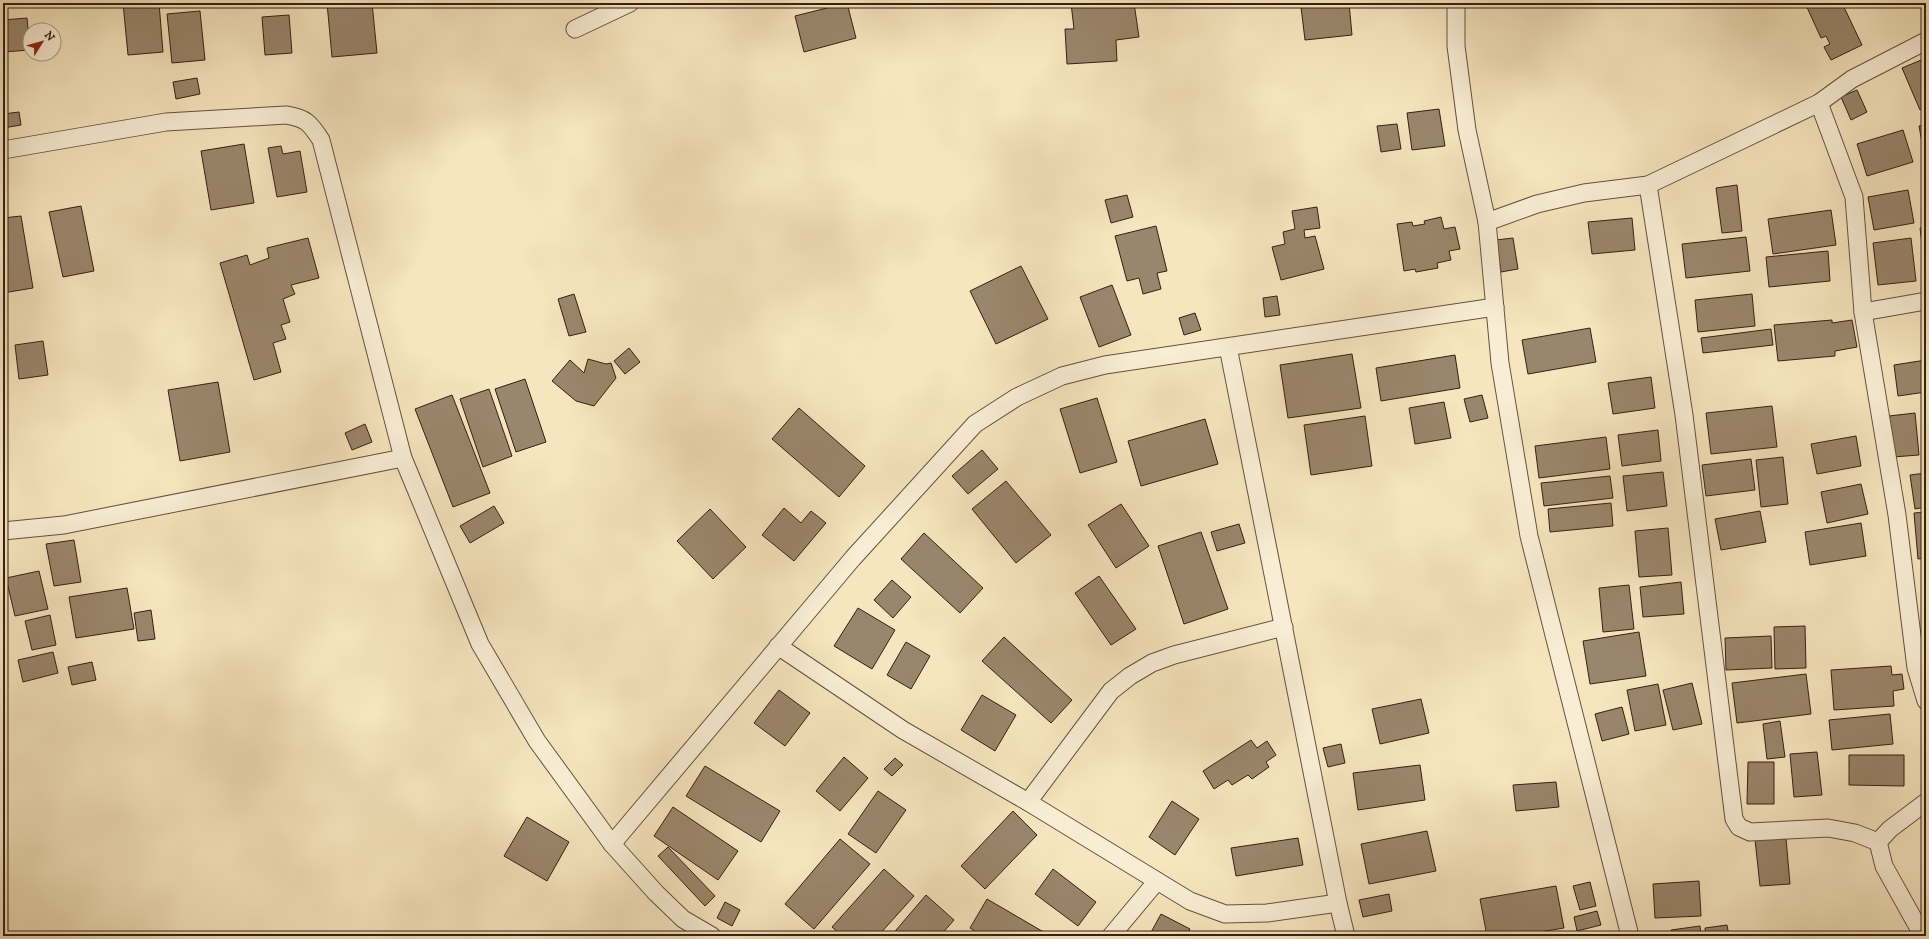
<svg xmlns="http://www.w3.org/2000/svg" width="1929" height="939" viewBox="0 0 1929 939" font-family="'IM FELL DW Pica',serif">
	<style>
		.building { fill: #9a866c; stroke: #361f13 }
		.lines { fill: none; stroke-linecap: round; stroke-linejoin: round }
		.minor-casing { stroke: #66503e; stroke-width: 19 }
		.minor { stroke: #f9eed5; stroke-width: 17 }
	</style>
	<rect width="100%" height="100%" fill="#f6e5be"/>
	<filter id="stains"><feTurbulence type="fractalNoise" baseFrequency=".005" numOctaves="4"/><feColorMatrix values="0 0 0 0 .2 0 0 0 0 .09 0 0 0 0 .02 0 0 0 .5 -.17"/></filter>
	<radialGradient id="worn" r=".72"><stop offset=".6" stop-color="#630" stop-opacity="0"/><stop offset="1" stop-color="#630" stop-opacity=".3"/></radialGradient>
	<g class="building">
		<path d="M 123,3 L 159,3 L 163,52 L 128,55 Z"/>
		<path d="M 327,3 L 372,3 L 377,53 L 332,57 Z"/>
		<path d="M 826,3 L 836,3 L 837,5 L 847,3 L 856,38 L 804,52 L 795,16 L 827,8 Z"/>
		<path d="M 1071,3 L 1101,3 L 1102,5 L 1134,3 L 1139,37 L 1116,40 L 1117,61 L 1067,64 L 1065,29 L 1074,29 Z"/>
		<path d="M 1340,3 L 1349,3 L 1352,35 L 1305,40 L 1301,7 Z"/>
		<path d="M 1805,3 L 1842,3 L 1862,45 L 1831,60 L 1824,47 L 1830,44 L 1826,36 L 1821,38 Z"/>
		<path d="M 200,11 L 205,60 L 172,63 L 167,14 Z"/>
		<path d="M 289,15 L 292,53 L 265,55 L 262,17 Z"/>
		<path d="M 27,18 L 30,50 L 3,52 L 3,20 Z"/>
		<path d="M 1926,58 L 1926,107 L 1920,110 L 1902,68 Z"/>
		<path d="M 197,78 L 200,94 L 176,99 L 173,82 Z"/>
		<path d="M 1857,90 L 1867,112 L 1851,120 L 1841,97 Z"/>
		<path d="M 1439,109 L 1445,146 L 1412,150 L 1407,113 Z"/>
		<path d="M 19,112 L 21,125 L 3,128 L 3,114 Z"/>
		<path d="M 1397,124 L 1401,149 L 1381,152 L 1377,126 Z"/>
		<path d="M 1926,125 L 1926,159 L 1925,159 L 1919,126 Z"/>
		<path d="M 1903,130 L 1913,162 L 1867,176 L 1857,144 Z"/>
		<path d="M 244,144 L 254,203 L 211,210 L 201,151 Z"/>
		<path d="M 281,146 L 283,154 L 300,151 L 307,192 L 277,197 L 268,148 Z"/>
		<path d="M 1737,185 L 1742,231 L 1722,233 L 1716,188 Z"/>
		<path d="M 1908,190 L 1914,223 L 1874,230 L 1868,197 Z"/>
		<path d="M 1127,195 L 1133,217 L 1111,223 L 1105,200 Z"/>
		<path d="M 81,206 L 94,271 L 63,277 L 49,212 Z"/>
		<path d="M 1317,207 L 1320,228 L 1304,230 L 1305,238 L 1315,236 L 1324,269 L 1281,280 L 1272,247 L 1285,244 L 1283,232 L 1295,229 L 1292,211 Z"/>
		<path d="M 1831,210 L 1836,245 L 1773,254 L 1768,219 Z"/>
		<path d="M 21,216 L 33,288 L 3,293 L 3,218 Z"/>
		<path d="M 1441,217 L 1444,229 L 1455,227 L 1460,249 L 1449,251 L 1451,260 L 1437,263 L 1438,268 L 1416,272 L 1415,269 L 1404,271 L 1397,224 L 1412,222 L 1413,226 L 1425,224 L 1424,221 Z"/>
		<path d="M 1632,218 L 1635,250 L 1592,254 L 1588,222 Z"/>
		<path d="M 1156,226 L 1167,271 L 1157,273 L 1161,289 L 1143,294 L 1139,278 L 1127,281 L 1115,236 Z"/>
		<path d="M 1926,227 L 1926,266 L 1925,267 L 1920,228 Z"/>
		<path d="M 1746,237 L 1750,271 L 1686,278 L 1682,244 Z"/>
		<path d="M 308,238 L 319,278 L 291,285 L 295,294 L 283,299 L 290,322 L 281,325 L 286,339 L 273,343 L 281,372 L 254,380 L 220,263 L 247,255 L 250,265 L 269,258 L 267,248 Z"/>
		<path d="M 1513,238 L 1518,269 L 1501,272 L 1496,240 Z"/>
		<path d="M 1911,238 L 1916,281 L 1878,285 L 1873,243 Z"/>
		<path d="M 1828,251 L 1830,281 L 1769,287 L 1766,257 Z"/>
		<path d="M 1021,266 L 1048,319 L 996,344 L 970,291 Z"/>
		<path d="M 1112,285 L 1131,335 L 1099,347 L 1080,297 Z"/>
		<path d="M 574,294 L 586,332 L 569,336 L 558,299 Z"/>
		<path d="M 1752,294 L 1755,326 L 1698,332 L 1695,300 Z"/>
		<path d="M 1277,296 L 1280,315 L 1265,317 L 1263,298 Z"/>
		<path d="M 1195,313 L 1201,330 L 1184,335 L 1179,318 Z"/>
		<path d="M 1832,320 L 1832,323 L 1852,320 L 1857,347 L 1835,351 L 1835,356 L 1778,361 L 1774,325 Z"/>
		<path d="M 1590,328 L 1596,362 L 1528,374 L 1522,340 Z"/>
		<path d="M 1771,329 L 1773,345 L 1703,353 L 1701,338 Z"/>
		<path d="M 43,341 L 48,375 L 19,379 L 15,345 Z"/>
		<path d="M 629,348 L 640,362 L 625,374 L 614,361 Z"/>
		<path d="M 1352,354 L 1361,408 L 1288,418 L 1280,365 Z"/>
		<path d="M 1455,355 L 1460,388 L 1381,401 L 1376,368 Z"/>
		<path d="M 588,359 L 606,364 L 611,363 L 616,378 L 594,406 L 576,401 L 552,381 L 570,360 L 584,373 Z"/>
		<path d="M 1926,360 L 1926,392 L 1898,396 L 1894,365 Z"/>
		<path d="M 1651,377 L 1655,408 L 1613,414 L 1608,383 Z"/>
		<path d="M 525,379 L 546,442 L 516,452 L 495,389 Z"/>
		<path d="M 218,382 L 230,452 L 180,461 L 168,390 Z"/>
		<path d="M 489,389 L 512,456 L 483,467 L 460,399 Z"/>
		<path d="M 452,395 L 490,493 L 453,507 L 415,409 Z"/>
		<path d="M 1482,395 L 1488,418 L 1470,422 L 1464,399 Z"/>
		<path d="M 1097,398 L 1117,462 L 1080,473 L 1060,409 Z"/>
		<path d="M 1444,402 L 1451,438 L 1415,444 L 1409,408 Z"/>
		<path d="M 1772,406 L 1777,447 L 1711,454 L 1706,413 Z"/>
		<path d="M 799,408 L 865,466 L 839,497 L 772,439 Z"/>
		<path d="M 1915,413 L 1919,455 L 1893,457 L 1889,416 Z"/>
		<path d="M 1365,416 L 1372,466 L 1311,475 L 1304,425 Z"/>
		<path d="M 1205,419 L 1218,464 L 1141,486 L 1128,441 Z"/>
		<path d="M 365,424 L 372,442 L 352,450 L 345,433 Z"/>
		<path d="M 1658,430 L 1661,461 L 1622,466 L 1618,435 Z"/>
		<path d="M 1856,436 L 1861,466 L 1817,474 L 1811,444 Z"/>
		<path d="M 1606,437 L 1610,469 L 1539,478 L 1535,446 Z"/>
		<path d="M 982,450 L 998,469 L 968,494 L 952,476 Z"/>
		<path d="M 1783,457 L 1788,504 L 1761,507 L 1756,460 Z"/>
		<path d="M 1751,459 L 1755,490 L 1706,496 L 1702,465 Z"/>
		<path d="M 1663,472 L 1667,506 L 1627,511 L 1623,476 Z"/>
		<path d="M 1926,473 L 1926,507 L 1915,509 L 1910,475 Z"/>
		<path d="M 1610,476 L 1613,498 L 1544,506 L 1541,483 Z"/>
		<path d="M 1006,481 L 1051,535 L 1016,563 L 972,509 Z"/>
		<path d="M 1861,484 L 1868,514 L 1827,523 L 1821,492 Z"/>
		<path d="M 1611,503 L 1613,526 L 1550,532 L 1548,509 Z"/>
		<path d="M 1121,504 L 1149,546 L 1116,568 L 1088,525 Z"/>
		<path d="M 494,506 L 504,523 L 470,543 L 460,526 Z"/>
		<path d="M 784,508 L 801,523 L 811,511 L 826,523 L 794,561 L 762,535 Z"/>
		<path d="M 710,509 L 746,547 L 713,579 L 677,541 Z"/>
		<path d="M 1760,511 L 1766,542 L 1721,550 L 1715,519 Z"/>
		<path d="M 1926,512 L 1926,558 L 1918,559 L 1914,513 Z"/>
		<path d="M 1861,523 L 1866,556 L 1810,565 L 1805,532 Z"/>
		<path d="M 1239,524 L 1245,543 L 1217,551 L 1211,532 Z"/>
		<path d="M 1668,528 L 1672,575 L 1639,577 L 1635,531 Z"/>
		<path d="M 1201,532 L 1228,609 L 1184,624 L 1158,546 Z"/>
		<path d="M 924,533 L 983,588 L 960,613 L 901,559 Z"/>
		<path d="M 74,540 L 81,582 L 54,586 L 46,544 Z"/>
		<path d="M 1923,570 L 1926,570 L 1926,597 Z"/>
		<path d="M 39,571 L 48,609 L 15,616 L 6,578 Z"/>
		<path d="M 1099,576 L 1136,629 L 1111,645 L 1075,593 Z"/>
		<path d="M 892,580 L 911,597 L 893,618 L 874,600 Z"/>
		<path d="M 1681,582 L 1684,614 L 1643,617 L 1640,587 Z"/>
		<path d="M 1629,585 L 1634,629 L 1603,632 L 1599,588 Z"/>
		<path d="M 127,588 L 134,629 L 76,638 L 69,597 Z"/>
		<path d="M 858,608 L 895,630 L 872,669 L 834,646 Z"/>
		<path d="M 151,610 L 155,639 L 138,641 L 134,613 Z"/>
		<path d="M 50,615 L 56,645 L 32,650 L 25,621 Z"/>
		<path d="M 1805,626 L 1806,668 L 1775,669 L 1774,627 Z"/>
		<path d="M 1639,632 L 1646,676 L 1590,684 L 1583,641 Z"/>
		<path d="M 1771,636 L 1772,668 L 1726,670 L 1725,638 Z"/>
		<path d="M 1004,637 L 1072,700 L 1051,723 L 982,661 Z"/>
		<path d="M 906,642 L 930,656 L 911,689 L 887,675 Z"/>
		<path d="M 53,652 L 58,673 L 23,682 L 18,660 Z"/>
		<path d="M 92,662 L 96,680 L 72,685 L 68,667 Z"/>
		<path d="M 1891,666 L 1892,675 L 1902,674 L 1904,689 L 1893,691 L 1894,706 L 1834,710 L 1831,670 Z"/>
		<path d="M 1806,674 L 1811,714 L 1737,723 L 1732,683 Z"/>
		<path d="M 1692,683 L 1702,724 L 1673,730 L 1663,690 Z"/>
		<path d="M 1658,684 L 1666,725 L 1635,731 L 1627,690 Z"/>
		<path d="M 779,690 L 810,713 L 785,746 L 754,723 Z"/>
		<path d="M 982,695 L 1016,715 L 995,751 L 961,730 Z"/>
		<path d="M 1421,699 L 1429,733 L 1380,744 L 1372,709 Z"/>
		<path d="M 1622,707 L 1629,734 L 1602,741 L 1595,714 Z"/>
		<path d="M 1890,714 L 1893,744 L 1832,750 L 1829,720 Z"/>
		<path d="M 1780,721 L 1785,757 L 1767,759 L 1763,724 Z"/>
		<path d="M 1251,740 L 1257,748 L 1267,741 L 1276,755 L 1266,762 L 1269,767 L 1252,779 L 1248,775 L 1232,785 L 1228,780 L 1214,789 L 1203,771 Z"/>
		<path d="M 1341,744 L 1345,763 L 1328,767 L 1323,748 Z"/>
		<path d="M 1817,752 L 1822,795 L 1794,797 L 1790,754 Z"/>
		<path d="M 1849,755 L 1904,755 L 1904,786 L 1849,785 Z"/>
		<path d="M 844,757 L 868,778 L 840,811 L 816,791 Z"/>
		<path d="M 895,758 L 903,765 L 892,776 L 884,769 Z"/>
		<path d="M 1748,762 L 1774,762 L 1774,804 L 1747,804 Z"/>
		<path d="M 1420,765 L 1425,800 L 1358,810 L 1353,773 Z"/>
		<path d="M 705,766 L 780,811 L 761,842 L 686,796 Z"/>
		<path d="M 1556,782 L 1559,807 L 1516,811 L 1513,785 Z"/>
		<path d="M 878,791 L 906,810 L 876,853 L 848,834 Z"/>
		<path d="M 1172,801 L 1199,819 L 1175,855 L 1149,837 Z"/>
		<path d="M 673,807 L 738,851 L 718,880 L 654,836 Z"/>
		<path d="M 1013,811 L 1037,835 L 985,889 L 961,866 Z"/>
		<path d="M 527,817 L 569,842 L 547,881 L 504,856 Z"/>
		<path d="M 1785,827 L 1790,884 L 1760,886 L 1754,830 Z"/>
		<path d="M 1427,831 L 1436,871 L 1369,884 L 1361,844 Z"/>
		<path d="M 1298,838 L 1303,865 L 1236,876 L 1231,848 Z"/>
		<path d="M 840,839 L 870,864 L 814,929 L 785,904 Z"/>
		<path d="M 668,847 L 715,896 L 705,906 L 658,856 Z"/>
		<path d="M 884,869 L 914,896 L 878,936 L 842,936 L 832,927 Z"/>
		<path d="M 1053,869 L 1096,902 L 1078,926 L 1035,894 Z"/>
		<path d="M 1699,881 L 1701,916 L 1655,918 L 1653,884 Z"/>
		<path d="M 1590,882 L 1596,906 L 1580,910 L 1573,886 Z"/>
		<path d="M 1556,886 L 1564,928 L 1515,936 L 1487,936 L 1480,899 Z"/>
		<path d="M 1389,894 L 1392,911 L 1363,917 L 1359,900 Z"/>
		<path d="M 926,895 L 954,920 L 940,936 L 891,936 Z"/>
		<path d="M 987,899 L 1047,934 L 1046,936 L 983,936 L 970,928 Z"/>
		<path d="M 725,902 L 740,910 L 732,926 L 717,918 Z"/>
		<path d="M 1597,911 L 1601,925 L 1577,931 L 1574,917 Z"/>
		<path d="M 1161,914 L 1190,929 L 1187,936 L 1149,936 Z"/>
		<path d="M 1727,925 L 1729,936 L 1706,936 L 1705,928 Z"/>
		<path d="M 1700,926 L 1701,936 L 1671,936 L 1671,930 Z"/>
	</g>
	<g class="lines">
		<defs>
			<g id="minor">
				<path d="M 1456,3 L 1456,46 L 1467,130 L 1487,222 L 1500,363 L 1529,536 L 1630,936"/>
				<path d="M 575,29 L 630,3"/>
				<path d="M 1819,103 L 1854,197 L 1863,312 L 1897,515 L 1916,668 L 1926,701"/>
				<path d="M 3,150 L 166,122 L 286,115 C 306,118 310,123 321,140 L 403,458 L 480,644 L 537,741 L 612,844 L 656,893 L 683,919 L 712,936"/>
				<path d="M 1648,185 L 1684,415 L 1734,819 L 1739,827 L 1750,832 L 1828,828 L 1855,833 L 1878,842"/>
				<path d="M 1487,222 L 1537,204 L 1584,193 L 1648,185 L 1819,103 L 1852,79 L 1926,41"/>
				<path d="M 1863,312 L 1926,301"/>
				<path d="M 1228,347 L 1338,903 L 1346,936"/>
				<path d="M 3,531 L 64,525 L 403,458"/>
				<path d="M 778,646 L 903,730 L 1028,802 L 1190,901 L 1225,914 L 1267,913 L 1338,903"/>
				<path d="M 1028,802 L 1111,691 L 1130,676 L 1152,663 L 1174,655 L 1284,627"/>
				<path d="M 1878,842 L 1884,866 L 1923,936"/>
				<path d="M 1878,842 L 1890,829 L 1926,802"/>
				<path d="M 612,844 L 853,558 L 975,424 L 1017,397 L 1062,376 L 1105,365 L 1495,307"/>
				<path d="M 1111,936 L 1157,881"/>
			</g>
		</defs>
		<use href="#minor" class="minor-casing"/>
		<use href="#minor" class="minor"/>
	</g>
	<rect width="1929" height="939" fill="none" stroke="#f6e5be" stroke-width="16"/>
	<rect x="4" y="4" width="1921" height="931" fill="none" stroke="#361f13" stroke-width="2"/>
	<rect x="8" y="8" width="1913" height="923" fill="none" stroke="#361f13"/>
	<g transform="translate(42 42) rotate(53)"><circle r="19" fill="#f9eed5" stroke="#ab9b87"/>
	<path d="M0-3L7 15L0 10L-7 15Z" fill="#8f2418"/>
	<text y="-6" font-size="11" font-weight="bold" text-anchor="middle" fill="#361f13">N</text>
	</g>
	<rect width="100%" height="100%" filter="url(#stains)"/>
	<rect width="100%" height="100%" fill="url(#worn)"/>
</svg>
